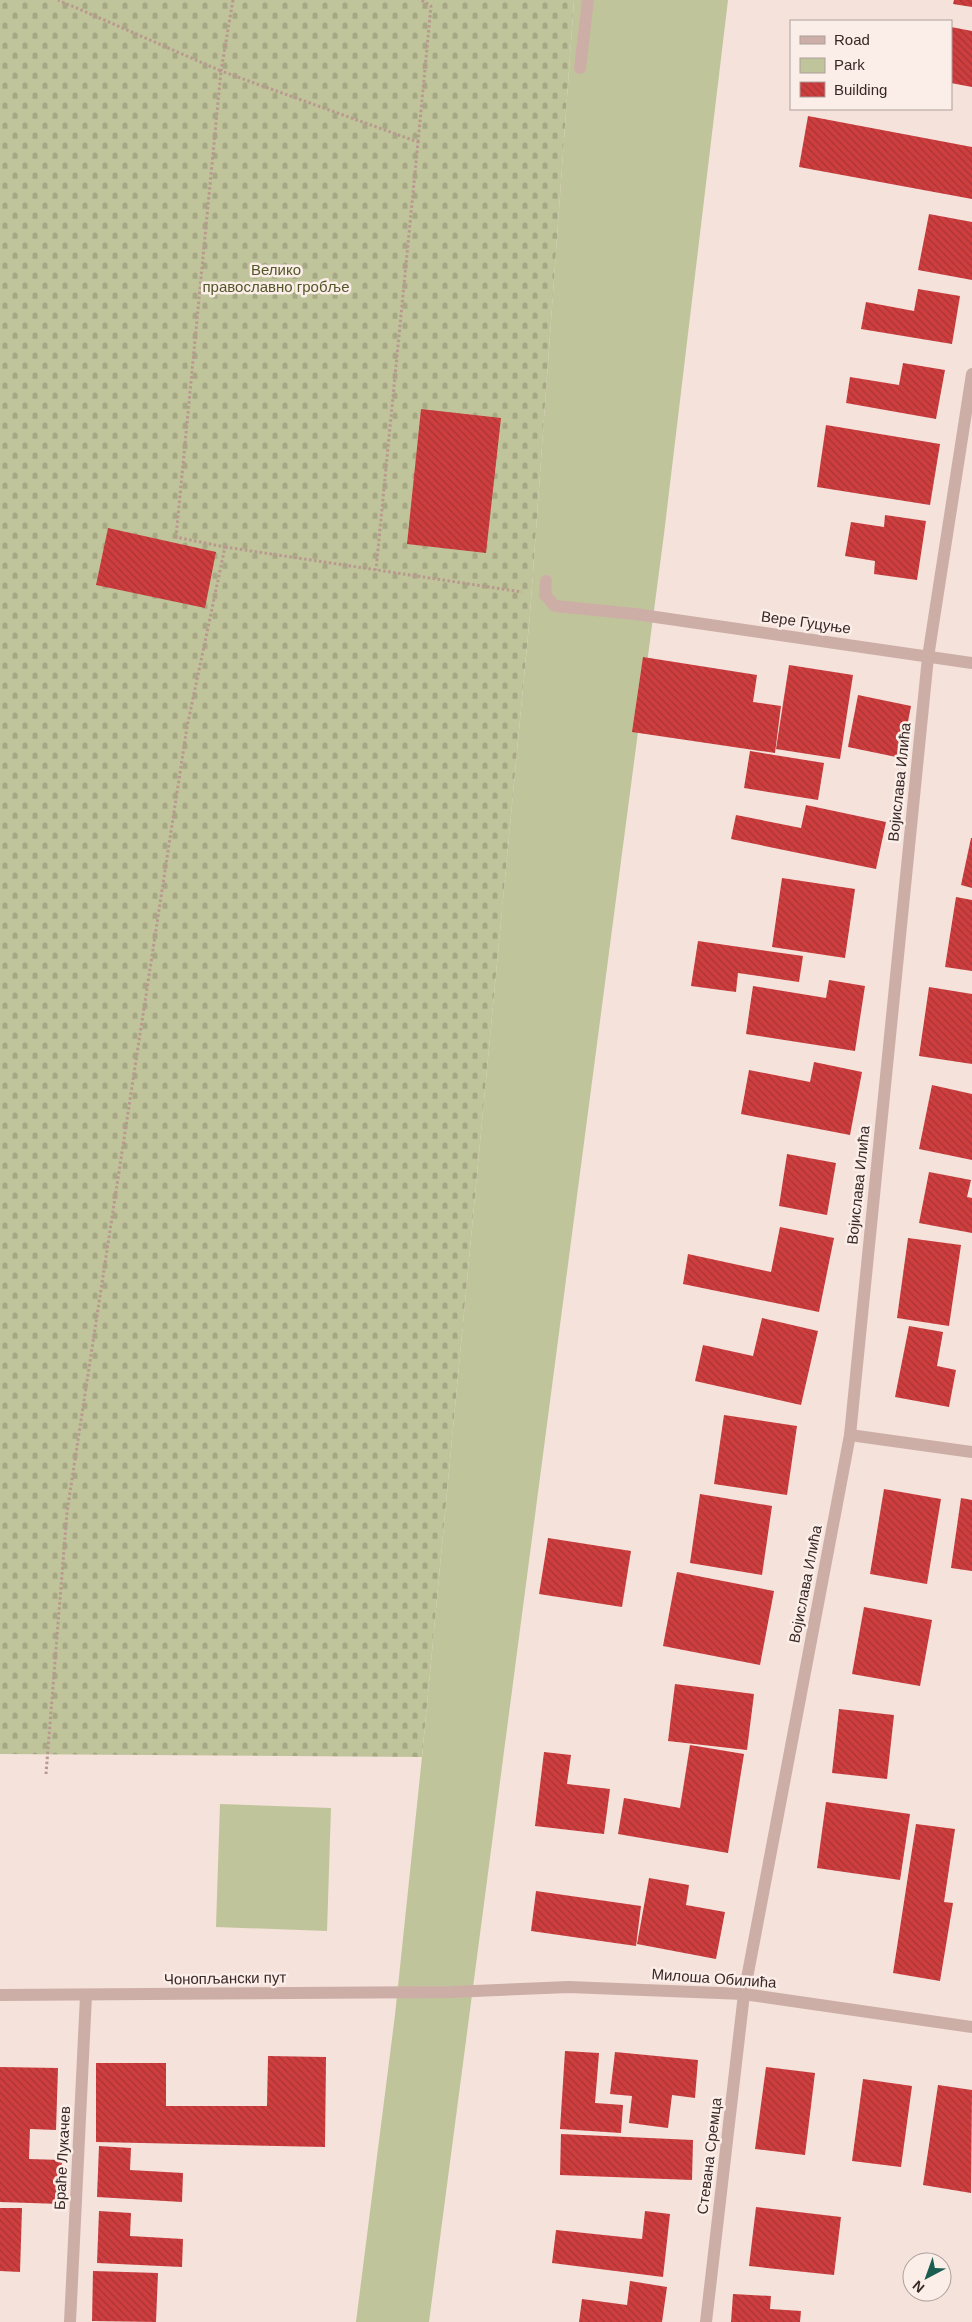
<svg xmlns="http://www.w3.org/2000/svg" width="972" height="2322" viewBox="0 0 972 2322" font-family="Helvetica,sans-serif">
	<style>
		.green { fill: #c0c49a }
		.cemetery { fill: url(#cemetery-stones) }
		.building { fill: url(#building-back-hatch) }
		.lines { fill: none; stroke-linecap: round; stroke-linejoin: round }
		.path { stroke: #b99890; stroke-width: 3; stroke-dasharray: 2.5 2.5; stroke-linecap: butt }
		.service { stroke: #cdaea6; stroke-width: 12 }
		.minor { stroke: #cdaea6; stroke-width: 12 }
		.tertiary { stroke: #cdaea6; stroke-width: 12 }
		.labels { text-anchor: middle; dominant-baseline: central; stroke-width: 5; stroke-linejoin: round; paint-order: stroke }
		.park-label { font-size: 15px; fill: #535829; stroke: #fbede8 }
		.street-label { font-size: 15px; fill: #382927; stroke: #fbede8 }
	</style>
	<defs>
		<pattern id="cemetery-stones" width="16" height="16" patternUnits="userSpaceOnUse" patternTransform="scale(1.25)"><rect width="16" height="16" fill="#c0c49a"/><path d="M2 7V4a2 2 0 0 1 4 0v3zM10 15v-3a2 2 0 0 1 4 0v3z" fill="#a6a885"/></pattern>
		<pattern id="building-back-hatch" width="6" height="6" patternUnits="userSpaceOnUse" patternTransform="scale(1.25)"><rect width="6" height="6" fill="#ce3e3f"/><path d="M-1 5l2 2M0 0l6 6M5-1l2 2" fill="none" stroke="#a83435"/></pattern>
	</defs>
	<rect width="100%" height="100%" fill="#f4e2db"/>
	<g class="green">
		<path d="M 574,0 L 728,0 L 664,534 L 429,2322 L 356,2322 L 395,2015 L 422,1757 L 530,614 Z"/>
		<path d="M 220,1804 L 331,1808 L 327,1931 L 216,1927 Z"/>
	</g>
	<path class="cemetery" d="M 0,0 L 574,0 L 530,614 L 422,1757 L 0,1754 Z"/>
	<g class="building">
		<path d="M 954,0 L 972,0 L 972,7 L 953,4 Z"/>
		<path d="M 951,27 L 972,31 L 972,87 L 951,83 Z"/>
		<path d="M 808,116 L 972,147 L 972,199 L 799,167 Z"/>
		<path d="M 929,214 L 972,222 L 972,280 L 918,270 Z"/>
		<path d="M 918,289 L 960,296 L 952,344 L 861,329 L 866,302 L 914,311 Z"/>
		<path d="M 903,363 L 945,370 L 936,419 L 846,403 L 850,377 L 899,385 Z"/>
		<path d="M 421,409 L 501,418 L 486,553 L 407,544 Z"/>
		<path d="M 826,425 L 940,444 L 930,505 L 817,487 Z"/>
		<path d="M 885,515 L 926,521 L 917,580 L 874,574 L 875,561 L 845,556 L 851,522 L 884,527 Z"/>
		<path d="M 108,528 L 216,552 L 205,608 L 96,585 Z"/>
		<path d="M 643,657 L 757,675 L 753,702 L 781,706 L 775,753 L 632,732 Z"/>
		<path d="M 789,665 L 853,675 L 840,759 L 776,749 Z"/>
		<path d="M 858,695 L 911,706 L 901,758 L 848,747 Z"/>
		<path d="M 750,751 L 824,763 L 818,800 L 744,788 Z"/>
		<path d="M 806,805 L 886,822 L 876,869 L 731,839 L 736,815 L 801,828 Z"/>
		<path d="M 971,838 L 972,838 L 972,888 L 961,885 Z"/>
		<path d="M 782,878 L 855,889 L 845,958 L 772,947 Z"/>
		<path d="M 956,897 L 972,900 L 972,971 L 945,967 Z"/>
		<path d="M 698,941 L 803,956 L 799,982 L 738,973 L 736,992 L 691,986 Z"/>
		<path d="M 829,980 L 865,986 L 855,1051 L 746,1034 L 753,986 L 826,998 Z"/>
		<path d="M 929,987 L 972,994 L 972,1064 L 919,1056 Z"/>
		<path d="M 814,1062 L 862,1072 L 850,1135 L 741,1114 L 749,1070 L 810,1082 Z"/>
		<path d="M 932,1085 L 972,1094 L 972,1160 L 919,1149 Z"/>
		<path d="M 787,1154 L 836,1163 L 827,1215 L 779,1206 Z"/>
		<path d="M 929,1172 L 971,1180 L 967,1197 L 972,1198 L 972,1233 L 919,1223 Z"/>
		<path d="M 780,1227 L 834,1238 L 819,1312 L 683,1284 L 688,1254 L 771,1272 Z"/>
		<path d="M 908,1238 L 961,1245 L 949,1326 L 897,1318 Z"/>
		<path d="M 762,1318 L 818,1331 L 801,1405 L 695,1381 L 703,1345 L 753,1356 Z"/>
		<path d="M 909,1326 L 943,1332 L 937,1366 L 956,1370 L 949,1407 L 895,1397 Z"/>
		<path d="M 724,1415 L 797,1426 L 787,1495 L 714,1484 Z"/>
		<path d="M 884,1489 L 941,1499 L 927,1584 L 870,1574 Z"/>
		<path d="M 700,1494 L 772,1506 L 762,1575 L 690,1563 Z"/>
		<path d="M 961,1498 L 972,1500 L 972,1571 L 951,1568 Z"/>
		<path d="M 548,1538 L 631,1551 L 622,1607 L 539,1594 Z"/>
		<path d="M 677,1572 L 774,1591 L 760,1665 L 663,1646 Z"/>
		<path d="M 864,1607 L 932,1620 L 920,1686 L 852,1674 Z"/>
		<path d="M 675,1684 L 754,1694 L 747,1750 L 668,1741 Z"/>
		<path d="M 839,1709 L 894,1715 L 887,1779 L 832,1773 Z"/>
		<path d="M 690,1745 L 744,1754 L 728,1853 L 618,1834 L 624,1798 L 680,1808 Z"/>
		<path d="M 544,1752 L 571,1755 L 567,1784 L 610,1789 L 604,1834 L 535,1826 Z"/>
		<path d="M 826,1802 L 910,1814 L 900,1880 L 817,1868 Z"/>
		<path d="M 916,1824 L 955,1829 L 944,1902 L 953,1903 L 940,1981 L 893,1973 Z"/>
		<path d="M 649,1878 L 689,1885 L 686,1905 L 725,1912 L 716,1959 L 637,1944 Z"/>
		<path d="M 536,1891 L 641,1906 L 636,1946 L 531,1931 Z"/>
		<path d="M 565,2051 L 599,2053 L 595,2103 L 623,2105 L 621,2133 L 560,2129 Z"/>
		<path d="M 615,2052 L 698,2060 L 695,2098 L 672,2095 L 668,2128 L 629,2123 L 632,2096 L 610,2094 Z"/>
		<path d="M 268,2056 L 326,2057 L 325,2147 L 96,2142 L 96,2063 L 166,2063 L 166,2106 L 267,2106 Z"/>
		<path d="M 0,2067 L 58,2068 L 56,2130 L 30,2129 L 29,2159 L 62,2160 L 61,2204 L 0,2202 Z"/>
		<path d="M 766,2067 L 815,2073 L 805,2155 L 755,2149 Z"/>
		<path d="M 863,2079 L 912,2086 L 901,2167 L 852,2161 Z"/>
		<path d="M 938,2085 L 972,2090 L 971,2193 L 923,2185 Z"/>
		<path d="M 561,2134 L 693,2140 L 692,2180 L 560,2175 Z"/>
		<path d="M 99,2146 L 131,2148 L 130,2170 L 183,2173 L 182,2202 L 97,2197 Z"/>
		<path d="M 756,2207 L 841,2217 L 834,2275 L 749,2266 Z"/>
		<path d="M 0,2208 L 22,2208 L 20,2272 L 0,2271 Z"/>
		<path d="M 99,2211 L 131,2213 L 130,2236 L 183,2239 L 182,2267 L 97,2263 Z"/>
		<path d="M 645,2211 L 670,2214 L 663,2277 L 552,2263 L 556,2230 L 642,2239 Z"/>
		<path d="M 93,2271 L 158,2273 L 156,2322 L 92,2321 Z"/>
		<path d="M 630,2281 L 667,2287 L 662,2322 L 579,2322 L 582,2299 L 627,2305 Z"/>
		<path d="M 733,2294 L 771,2296 L 770,2309 L 801,2311 L 800,2322 L 731,2322 Z"/>
	</g>
	<g class="lines">
		<g class="path">
			<path d="M 233,0 L 221,71 L 418,142 L 376,570"/>
			<path d="M 418,142 L 431,6 L 421,0"/>
			<path d="M 225,547 L 522,592"/>
			<path d="M 46,1774 L 67,1512 L 187,727 L 225,547 L 176,537 L 221,71 L 58,0"/>
		</g>
		<g class="service">
			<path d="M 580,68 L 588,0"/>
			<path d="M 546,581 L 545,595 L 555,606 L 635,614"/>
		</g>
		<g class="minor">
			<path d="M 635,614 L 972,663"/>
			<path d="M 850,1435 L 972,1452"/>
			<path d="M 70,2322 L 86,1996"/>
			<path d="M 706,2322 L 744,1994 L 850,1435 L 928,657 L 972,374"/>
		</g>
		<path class="tertiary" d="M 0,1995 L 451,1992 L 569,1987 L 744,1994 L 972,2027"/>
	</g>
	<g class="labels">
		<g class="park-label">
			<text x="276" y="269">Велико<tspan x="276" dy="17">православно гробље</tspan></text>
		</g>
		<g class="street-label">
			<text transform="translate(806 622) rotate(8)">Вере Гуцуње</text>
			<text transform="translate(899 782) rotate(-84)">Војислава Илића</text>
			<text transform="translate(858 1185) rotate(-84)">Војислава Илића</text>
			<text transform="translate(805 1584) rotate(-79)">Војислава Илића</text>
			<text transform="translate(225 1978) rotate(-1)">Чонопљански пут</text>
			<text transform="translate(714 1978) rotate(4)">Милоша Обилића</text>
			<text transform="translate(709 2156) rotate(-83)">Стевана Сремца</text>
			<text transform="translate(62 2158) rotate(-87)">Браће Лукачев</text>
		</g>
	</g>
	<rect x="790" y="20" width="162" height="90" fill="#fbede8" stroke="#ad9f9b"/>
	<rect x="800" y="36" width="25" height="8" fill="#cdaea6" stroke="#ad9f9b"/>
	<text x="834" y="45" font-size="15" fill="#382927">Road</text>
	<rect x="800" y="58" width="25" height="15" fill="#c0c49a" stroke="#ad9f9b"/>
	<text x="834" y="70" font-size="15" fill="#382927">Park</text>
	<rect x="800" y="82" width="25" height="15" fill="url(#building-back-hatch)" stroke="#ad9f9b"/>
	<text x="834" y="95" font-size="15" fill="#382927">Building</text>
	<g transform="translate(927 2277) rotate(221)"><circle r="24" fill="#fbede8" stroke="#ad9f9b"/>
	<path d="M0-4L9 19L0 12L-9 19Z" fill="#1a5d51"/>
	<text y="-8" font-size="14" font-weight="bold" text-anchor="middle" fill="#382927">N</text>
	</g>
</svg>
